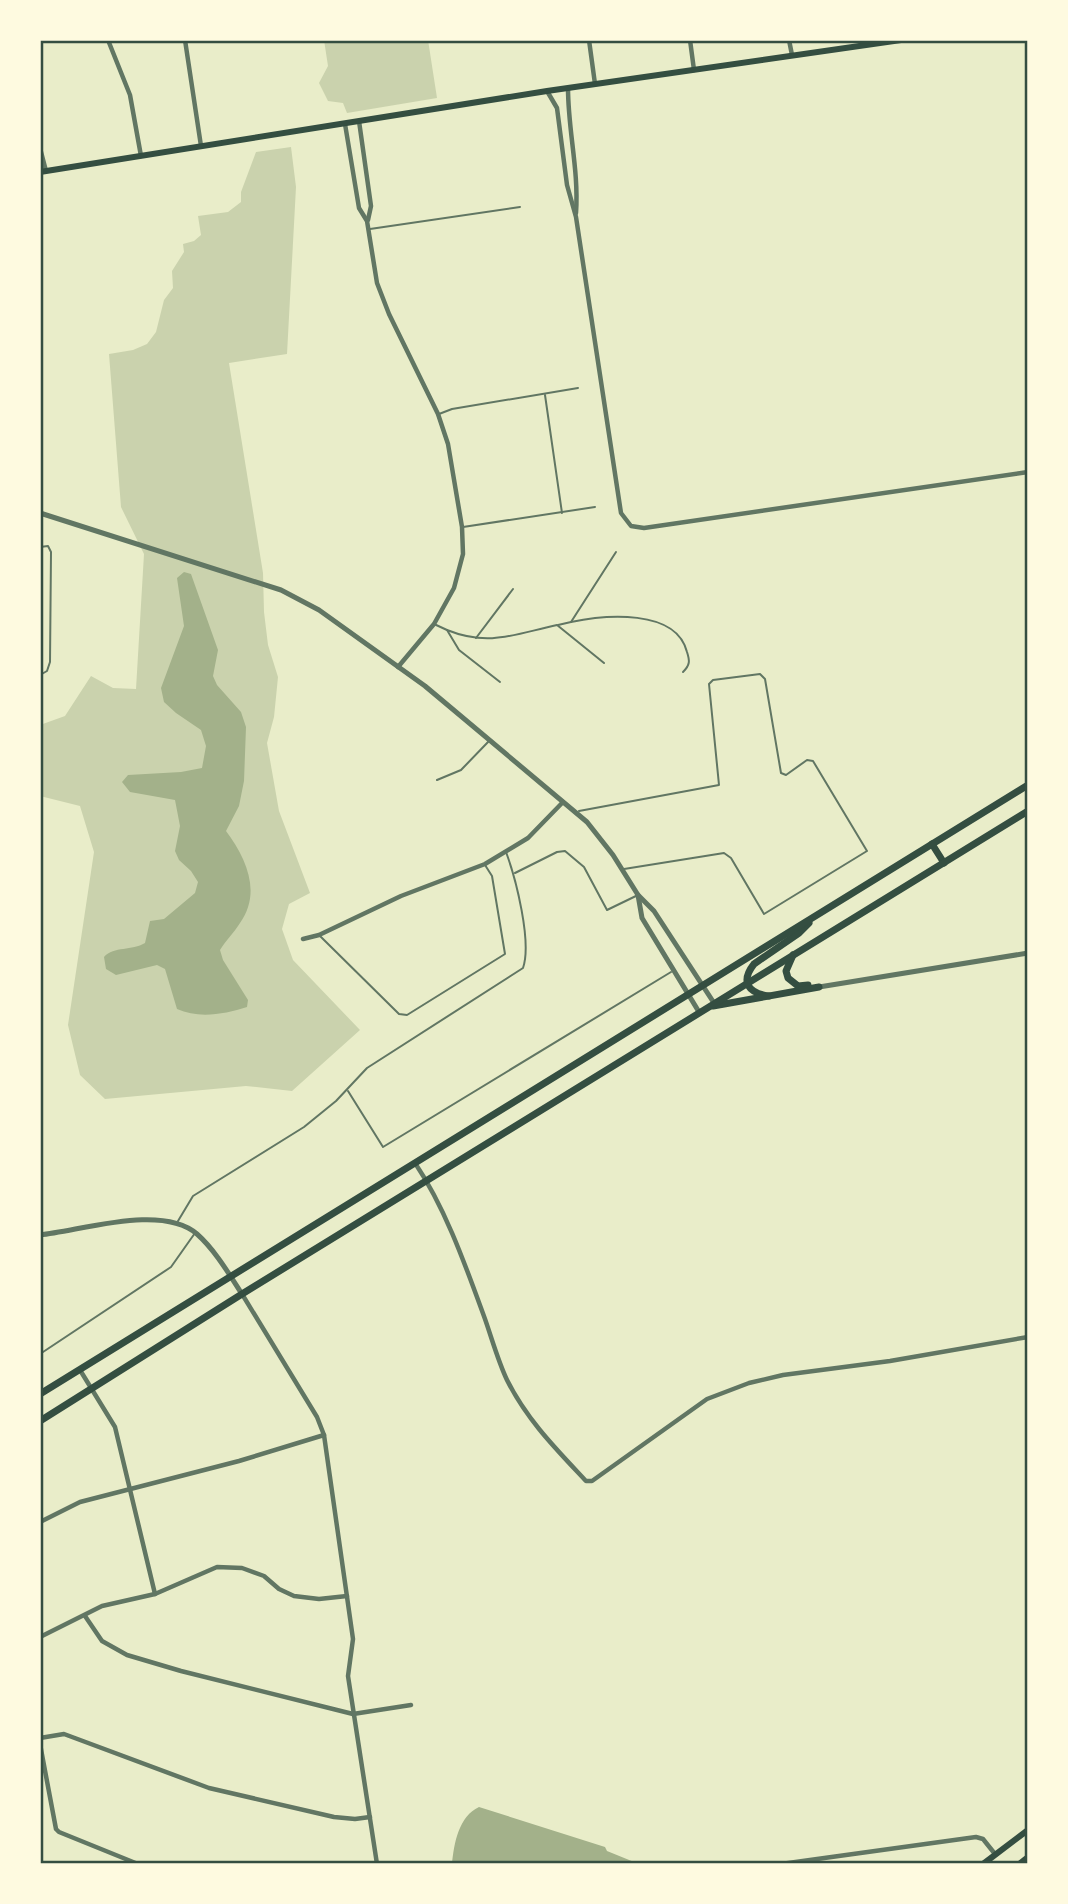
<svg xmlns="http://www.w3.org/2000/svg" width="1068" height="1904" viewBox="0 0 1068 1904" font-family="'Space Grotesk',sans-serif">
	<style>
		.green { fill: #cad2ad }
		.water { fill: #a3b18a }
		.lines { fill: none; stroke-linecap: round; stroke-linejoin: round }
		.service { stroke: #617663; stroke-width: 2 }
		.minor { stroke: #617663; stroke-width: 4.5 }
		.tertiary { stroke: #617663; stroke-width: 5 }
		.secondary { stroke: #344e41; stroke-width: 6 }
		.primary { stroke: #344e41; stroke-width: 7 }
		.neatline { fill: none; stroke: #344e41; stroke-width: 2.5 }
	</style>
	<rect width="100%" height="100%" fill="#e9edc9"/>
	<g class="green">
		<path d="M 324,40 L 428,40 L 437,98 L 347,113 L 343,103 L 328,101 L 319,83 L 328,66 Z"/>
		<path d="M 291,147 L 296,187 L 287,354 L 229,363 L 263,573 L 264,612 L 268,645 L 278,677 L 274,717 L 267,743 L 279,811 L 310,893 L 289,904 L 282,929 L 293,960 L 360,1030 L 292,1091 L 246,1086 L 105,1099 L 80,1075 L 68,1025 L 94,852 L 80,806 L 40,796 L 40,725 L 65,716 L 91,676 L 113,688 L 136,689 L 144,554 L 121,507 L 109,354 L 133,350 L 147,344 L 156,332 L 164,300 L 173,288 L 172,271 L 184,252 L 183,244 L 194,241 L 201,235 L 198,216 L 228,212 L 241,202 L 241,192 L 256,152 Z"/>
	</g>
	<g class="water">
		<path d="M 184,572 L 191,574 L 218,650 L 213,676 L 217,685 L 241,712 L 246,727 L 244,781 L 239,806 L 226,831 C 246,858 262,892 240,923 C 234,933 226,940 220,950 L 223,960 L 248,1000 L 247,1007 C 225,1014 199,1019 177,1009 L 165,969 L 157,965 L 116,975 L 106,969 L 104,957 C 114,946 132,951 145,943 L 150,921 L 164,919 L 195,893 L 198,882 L 191,871 L 179,860 L 175,851 L 180,826 L 175,800 L 130,792 L 122,782 L 128,775 L 181,772 L 202,768 L 206,746 L 201,730 L 176,713 L 164,702 L 161,688 L 184,626 L 177,578 Z"/>
		<path d="M 479,1807 L 605,1847 L 607,1851 L 639,1864 L 452,1864 C 454,1843 459,1816 479,1807 Z"/>
	</g>
	<g class="lines">
		<g class="service">
			<path d="M 370,229 L 520,207"/>
			<path d="M 545,395 L 562,513"/>
			<path d="M 439,414 L 452,409 L 578,388"/>
			<path d="M 463,527 L 595,507"/>
			<path d="M 40,547 L 48,546 L 51,552 L 50,662 L 47,671 L 40,675"/>
			<path d="M 571,622 C 604,615 676,608 687,652 C 690,661 690,665 683,672"/>
			<path d="M 434,624 L 447,630 L 459,650 L 500,682"/>
			<path d="M 558,625 L 571,622 L 616,552"/>
			<path d="M 447,630 C 489,647 515,634 557,625 L 604,663"/>
			<path d="M 476,638 L 513,589"/>
			<path d="M 437,780 L 461,770 L 489,741"/>
			<path d="M 579,811 L 719,785 L 709,684 L 713,680 L 760,674 L 765,679 L 781,773 L 786,775 L 807,760 L 813,761 L 867,851 L 764,914 L 731,858 L 724,853 L 624,869"/>
			<path d="M 515,873 L 557,852 L 565,851 L 584,867 L 607,910 L 638,895"/>
			<path d="M 320,936 L 399,1014 L 407,1015 L 505,954 L 492,876 L 485,865"/>
			<path d="M 348,1091 L 383,1147 L 671,972"/>
			<path d="M 178,1221 L 193,1196 L 304,1127 L 336,1101 L 367,1068 L 523,968 C 532,942 516,879 506,852"/>
			<path d="M 40,1354 L 171,1267 L 195,1233"/>
		</g>
		<g class="minor">
			<path d="M 108,40 L 130,95 L 141,156"/>
			<path d="M 185,40 L 201,146"/>
			<path d="M 589,40 L 595,84"/>
			<path d="M 690,40 L 694,70"/>
			<path d="M 789,40 L 792,55"/>
			<path d="M 568,88 C 568,131 579,170 576,213"/>
			<path d="M 547,91 L 557,108 L 567,185 L 576,217 L 621,513 L 631,526 L 644,528 L 1028,472"/>
			<path d="M 359,121 L 371,206 L 368,220"/>
			<path d="M 345,124 L 359,208 L 367,221 L 377,283 L 389,314 L 438,414 L 448,444 L 462,527 L 463,554 L 454,588 L 434,624 L 398,667"/>
			<path d="M 40,148 L 46,171"/>
			<path d="M 303,939 L 319,935 L 401,896 L 485,864 L 528,838 L 563,802"/>
			<path d="M 415,1163 C 446,1209 466,1267 485,1319 C 492,1339 498,1361 507,1380 C 527,1420 556,1449 586,1481 L 592,1481 L 707,1399 L 749,1383 L 783,1375 L 890,1361 L 1028,1337"/>
			<path d="M 242,1294 L 317,1417 L 324,1435 L 353,1639 L 348,1676 L 377,1864"/>
			<path d="M 80,1370 L 115,1427 L 155,1594"/>
			<path d="M 40,1522 L 80,1502 L 239,1461 L 324,1435"/>
			<path d="M 85,1616 L 102,1641 L 127,1655 L 181,1671 L 353,1714 L 411,1705"/>
			<path d="M 40,1637 L 102,1606 L 155,1594 L 217,1567 L 242,1568 L 264,1576 L 279,1589 L 294,1596 L 319,1599 L 347,1596"/>
			<path d="M 40,1738 L 64,1734 L 209,1788 L 334,1817 L 355,1819 L 370,1817"/>
			<path d="M 40,1744 L 56,1829 L 59,1832 L 138,1864"/>
			<path d="M 781,1864 L 976,1837 L 983,1839 L 995,1854"/>
		</g>
		<g class="tertiary">
			<path d="M 40,513 L 281,590 L 319,610 L 425,686 L 587,822 L 613,855 L 638,895 L 654,911 L 714,1003"/>
			<path d="M 638,895 L 642,918 L 699,1012"/>
			<path d="M 819,987 L 1028,953"/>
			<path d="M 40,1235 C 84,1230 162,1204 197,1234 C 215,1250 229,1274 242,1294"/>
		</g>
		<g class="secondary">
			<path d="M 40,172 L 547,91 L 901,40"/>
			<path d="M 983,1864 L 1028,1830"/>
			<path d="M 1019,1864 L 1028,1857"/>
		</g>
		<g class="primary">
			<path d="M 932,844 L 944,863"/>
			<path d="M 793,955 L 786,971 L 788,978 L 798,986 L 808,985"/>
			<path d="M 769,996 C 748,993 740,982 754,964 L 799,933 L 809,923"/>
			<path d="M 713,1006 L 819,987"/>
			<path d="M 40,1394 L 1028,785"/>
			<path d="M 40,1421 L 242,1294 L 1028,811"/>
		</g>
	</g>
	<rect width="1068" height="1904" fill="none" stroke="#fefae0" stroke-width="84"/>
	<rect x="42" y="42" width="984" height="1820" class="neatline"/>
</svg>
